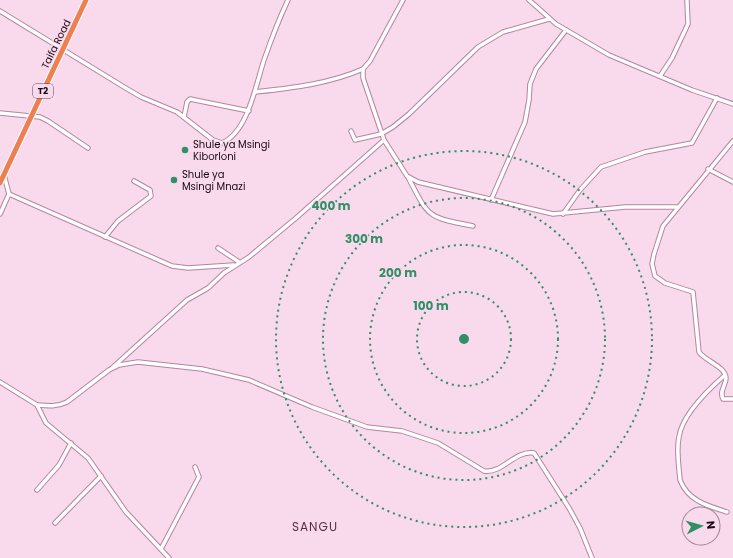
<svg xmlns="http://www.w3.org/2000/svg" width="733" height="558" viewBox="0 0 733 558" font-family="Poppins,sans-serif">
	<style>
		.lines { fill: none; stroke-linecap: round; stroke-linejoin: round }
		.minor-casing { stroke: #b584a2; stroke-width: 5.5 }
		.highway-casing { stroke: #fff; stroke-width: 7 }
		.minor { stroke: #fff; stroke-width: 3.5 }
		.highway { stroke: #ee7f52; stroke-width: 5 }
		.ring { fill: none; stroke: #308f67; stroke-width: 2; stroke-dasharray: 2 4 }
		.poi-dot { fill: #308f67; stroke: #f9d9ec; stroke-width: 1.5 }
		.labels { text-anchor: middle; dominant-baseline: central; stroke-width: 3; stroke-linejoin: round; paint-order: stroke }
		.shield { fill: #f9d9ec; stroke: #5d4755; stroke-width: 1 }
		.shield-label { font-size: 9px; font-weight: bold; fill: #1a0914 }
		.street-label { font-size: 10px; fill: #1a0914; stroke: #f9d9ec }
		.poi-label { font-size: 10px; fill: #1a0914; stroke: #f9d9ec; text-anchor: start }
		.quarter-label { font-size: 12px; letter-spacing: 1px; fill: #572d48; stroke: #f9d9ec }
		.centre { fill: #308f67; stroke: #f9d9ec; stroke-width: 2 }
		.ring-label { font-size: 12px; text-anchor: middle; font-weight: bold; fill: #308f67; stroke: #f9d9ec; stroke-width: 3; stroke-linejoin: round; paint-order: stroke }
	</style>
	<rect width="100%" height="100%" fill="#f9d9ec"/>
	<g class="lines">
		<defs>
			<g id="minor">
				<path d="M 403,0 L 370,61 L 363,69 L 363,78 L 384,140 L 407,176 L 418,182 L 553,214 L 625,207 L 677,207"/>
				<path d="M 529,0 L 556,24 L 609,55 L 692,90 L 733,104"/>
				<path d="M 0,11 L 124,87 L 141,97 L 177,112 L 213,140 L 222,143 C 248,132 256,84 264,60 C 271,40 279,19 288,0"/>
				<path d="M 660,76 L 672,58 L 688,24 L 687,1"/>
				<path d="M 255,92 C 291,88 329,84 363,69"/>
				<path d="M 0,113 L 40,117 L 48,121 L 88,148"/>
				<path d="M 184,117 L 187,102 L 190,99 L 249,111"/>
				<path d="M 351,131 L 355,140 L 381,134 L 393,127 L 409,114 L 478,47 L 503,32 L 549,19"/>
				<path d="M 733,141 L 663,226 L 654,254 L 652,264 L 655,276 L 665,283 L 693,292 L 699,352 C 705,361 725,366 726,378 C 726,385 719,391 723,399 L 733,399"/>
				<path d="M 708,169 L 733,182"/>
				<path d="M 408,177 C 429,218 427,217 473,226"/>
				<path d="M 9,194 L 172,266 L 188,268 L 234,265"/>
				<path d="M 491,200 L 525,122 L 529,100 L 530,84 L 536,69 L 566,30"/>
				<path d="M 0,214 L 9,194 L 4,175"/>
				<path d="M 563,214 L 580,190 L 601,167 L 645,152 L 692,143 L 717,98"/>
				<path d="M 105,237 L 118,221 L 151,196 L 150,190 L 134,181"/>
				<path d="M 218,248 L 239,262"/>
				<path d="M 112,368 L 187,300 L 208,288 L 224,273 L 249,257 L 296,218 L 384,140"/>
				<path d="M 725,375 C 709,389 682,415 679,437 C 676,450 679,466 680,480 C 688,501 708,506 727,512"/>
				<path d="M 0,382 L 37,405 L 46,423 L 88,458 L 126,512 L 169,558"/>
				<path d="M 37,405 C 48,406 57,407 67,402 L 109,370 L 119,365 L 138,362 L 202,369 L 249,380 L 312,407 L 367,427 L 402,431 L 438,443 L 484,471 C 502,474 515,450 534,453 L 569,508 L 580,528 L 592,558"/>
				<path d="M 37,490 L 59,465 L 71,443"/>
				<path d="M 55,523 L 101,476"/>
				<path d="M 161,549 L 199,477 L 195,467"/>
			</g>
			<path id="highway" d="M 0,183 L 86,0"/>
		</defs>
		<use href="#minor" class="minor-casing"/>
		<use href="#highway" class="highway-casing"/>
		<use href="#minor" class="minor"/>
		<use href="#highway" class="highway"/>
	</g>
	<g class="ring">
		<circle cx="464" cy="339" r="47"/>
		<circle cx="464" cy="339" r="94"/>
		<circle cx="464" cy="339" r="141"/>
		<circle cx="464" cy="339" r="188"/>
	</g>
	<g class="poi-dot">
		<circle cx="185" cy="150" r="4"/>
		<circle cx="174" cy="180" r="4"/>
	</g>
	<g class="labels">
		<rect class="shield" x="33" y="84" width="20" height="14" rx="3"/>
		<g class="shield-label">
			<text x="43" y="91">T2</text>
		</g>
		<g class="street-label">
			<text transform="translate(56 44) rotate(-64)">Taifa Road</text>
		</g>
		<g class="poi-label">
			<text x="193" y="144">Shule ya Msingi<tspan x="193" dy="12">Kiborloni</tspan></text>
			<text x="182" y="174">Shule ya<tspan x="182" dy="12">Msingi Mnazi</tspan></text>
		</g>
		<g class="quarter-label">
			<text x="315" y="526">SANGU</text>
		</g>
	</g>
	<circle cx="464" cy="339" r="6" class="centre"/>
	<g class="ring-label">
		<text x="331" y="210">400 m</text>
		<text x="364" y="243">300 m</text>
		<text x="398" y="277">200 m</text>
		<text x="431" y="310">100 m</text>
	</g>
	<g transform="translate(701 526) rotate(84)"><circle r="19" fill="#f9d9ec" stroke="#a08696"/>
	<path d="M0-3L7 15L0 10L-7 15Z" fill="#308f67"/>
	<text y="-6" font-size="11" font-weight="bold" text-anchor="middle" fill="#1a0914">N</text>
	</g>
</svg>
